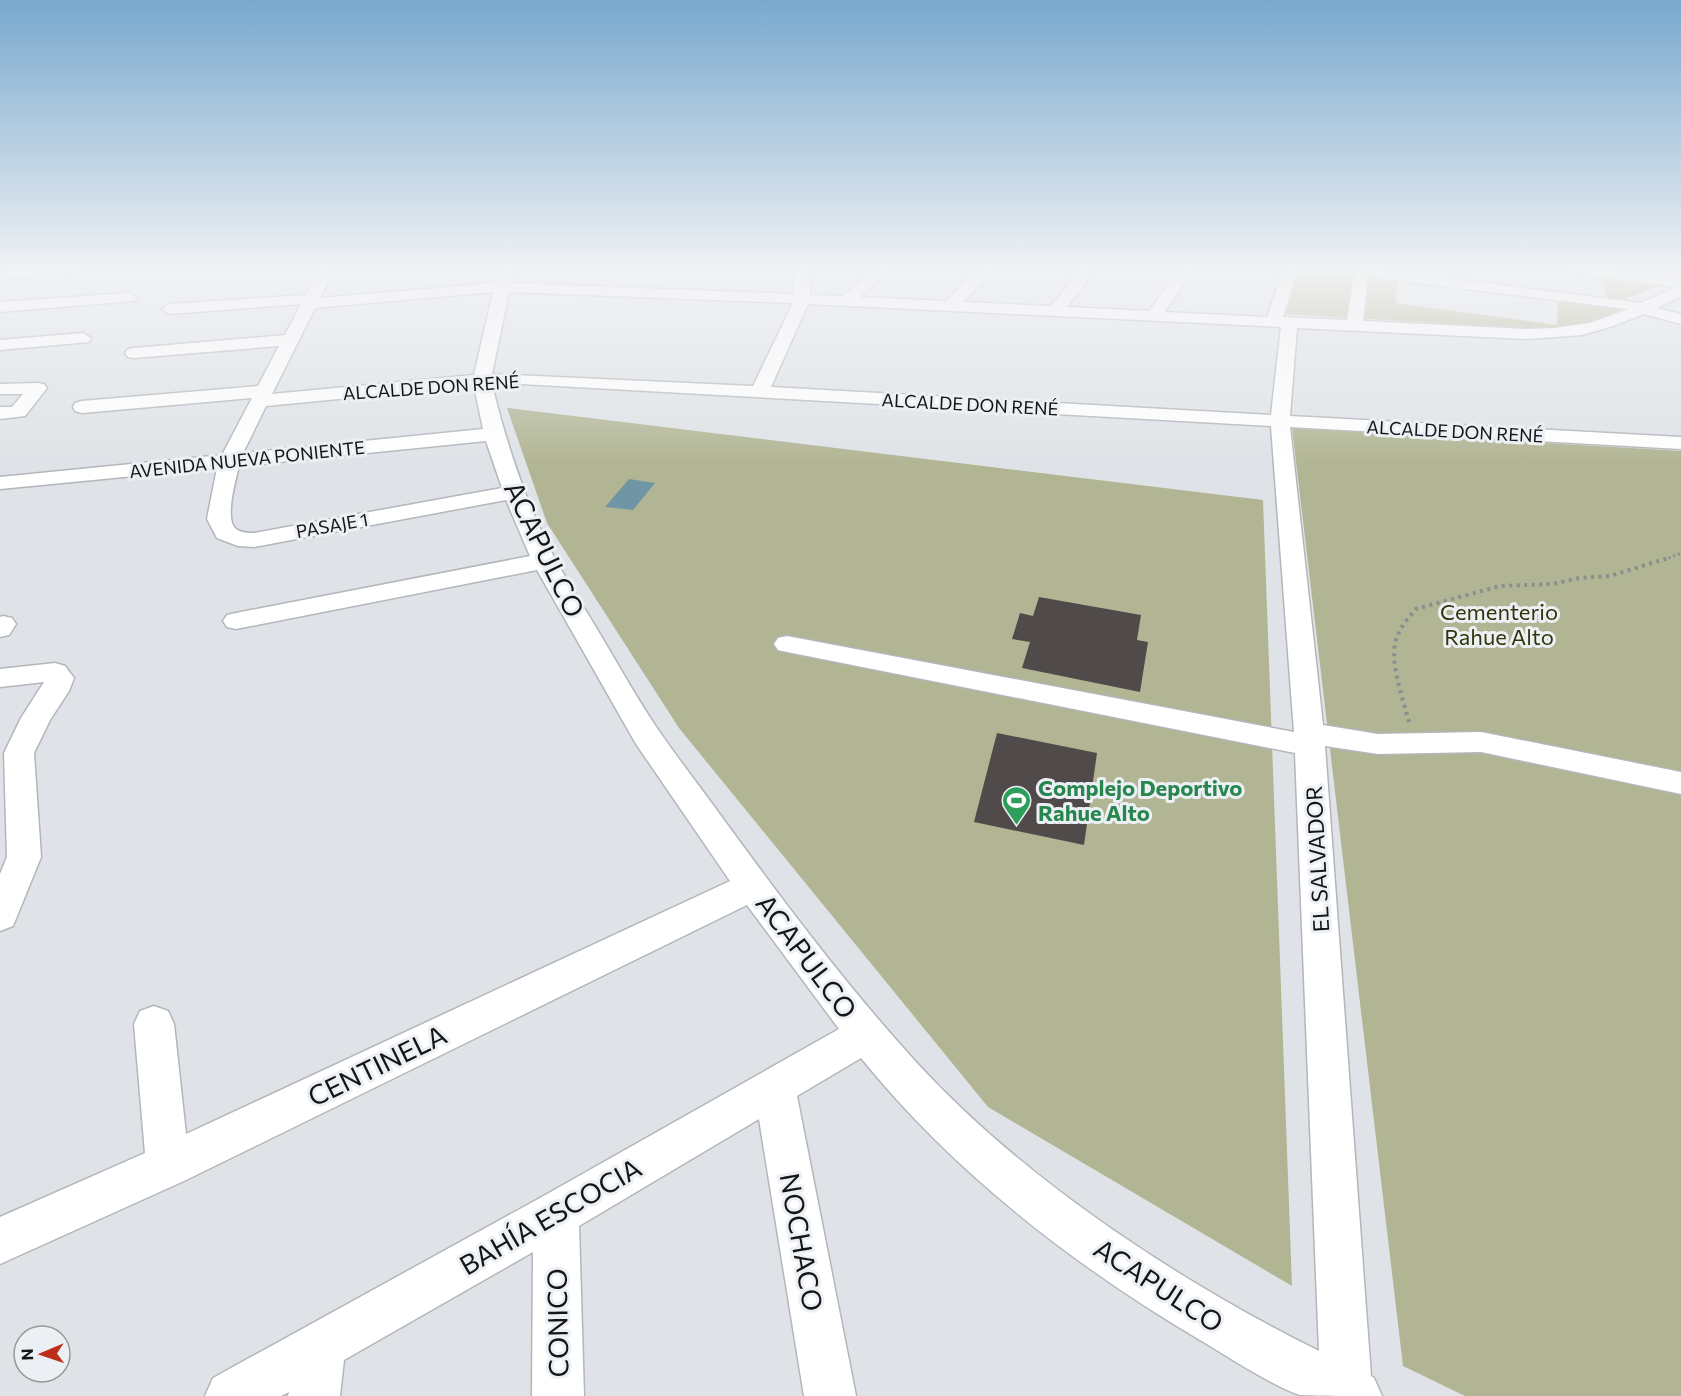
<svg xmlns="http://www.w3.org/2000/svg" width="1681" height="1396" viewBox="0 0 1681 1396" font-family="Commissioner,sans-serif">
	<style>
		.green { fill: #b1b593 }
		.water { fill: #7096a6 }
		.building { fill: #504b4a }
		.lines { fill: none; stroke-linecap: round; stroke-linejoin: round }
		.minor-casing { stroke: #b3b6ba; stroke-width: 3 }
		.path-far1 { stroke: #8a8e90; stroke-width: 3; stroke-dasharray: 2 3; stroke-linecap: butt }
		.path { stroke: #8a8e90; stroke-width: 4; stroke-dasharray: 3 4.5; stroke-linecap: butt }
		.minor { fill: #fff; fill-rule: evenodd }
		.labels { text-anchor: middle; dominant-baseline: central; stroke-width: 6; stroke-linejoin: round; paint-order: stroke }
		.far-street-label { font-size: 18px; fill: #131516; stroke: #ecf0f4 }
		.park-label { font-size: 22px; fill: #323508; stroke: #ecf0f4 }
		.leisure-label { font-size: 22px; font-weight: bold; fill: #27864d; stroke: #ecf0f4; text-anchor: start }
		.street-label { font-size: 22px; fill: #131516; stroke: #ecf0f4 }
		.near-street-label { font-size: 27px; fill: #131516; stroke: #ecf0f4 }
	</style>
	<rect width="100%" height="100%" fill="#dfe3e7"/>
	<g class="green">
		<path d="M 1298,269 L 1400,269 L 1395,303 L 1557,325 L 1558,299 L 1626,308 L 1578,327 L 1556,330 L 1286,314 Z"/>
		<path d="M 1600,275 L 1666,283 L 1620,301 L 1608,300 Z"/>
		<path d="M 507,408 L 1263,500 L 1292,1286 L 988,1107 L 679,728 L 547,523 Z"/>
		<path d="M 1292,428 L 1681,451 L 1681,1396 L 1465,1396 L 1403,1366 Z"/>
	</g>
	<path class="water" d="M 629,479 L 655,483 L 633,510 L 605,507 Z"/>
	<g class="building">
		<path d="M 1039,597 L 1141,615 L 1137,640 L 1148,642 L 1140,692 L 1022,668 L 1030,642 L 1012,639 L 1020,613 L 1033,616 Z"/>
		<path d="M 997,733 L 1097,753 L 1084,845 L 974,822 Z"/>
	</g>
	<g class="lines">
		<defs>
			<g id="minor">
				<path d="M 17,269 L 89,269 L 82,273 L 0,279 L 0,271 Z"/>
				<path d="M 320,269 L 334,269 L 320,298 L 496,283 L 499,269 L 513,269 L 510,283 L 794,294 L 795,269 L 809,269 L 810,295 L 842,296 L 875,269 L 891,269 L 860,297 L 946,301 L 979,269 L 995,269 L 963,302 L 1051,306 L 1081,269 L 1096,269 L 1067,307 L 1149,311 L 1179,269 L 1193,269 L 1165,312 L 1267,317 L 1284,269 L 1298,269 L 1283,317 L 1347,320 L 1355,269 L 1375,269 L 1641,303 L 1676,287 L 1569,273 L 1562,269 L 1607,269 L 1681,279 L 1681,296 L 1657,308 L 1681,314 L 1681,324 L 1644,314 L 1613,326 L 1582,335 L 1527,339 L 1297,328 L 1290,416 L 1681,437 L 1681,449 L 1290,427 L 1323,725 L 1378,734 L 1481,732 L 1681,772 L 1681,794 L 1481,752 L 1378,754 L 1325,746 L 1371,1376 L 1374,1378 L 1382,1396 C 1365,1396 1314,1396 1300,1395 C 1271,1385 1232,1359 1205,1343 C 1076,1267 956,1175 861,1058 L 797,1096 L 856,1396 L 804,1396 L 759,1119 L 579,1226 L 584,1396 L 532,1396 L 533,1252 L 344,1360 L 340,1396 L 288,1396 L 289,1392 L 281,1396 L 205,1396 L 213,1378 L 540,1198 L 839,1029 L 747,905 L 184,1181 L 0,1264 L 0,1217 L 145,1153 L 134,1024 L 140,1011 L 154,1006 L 168,1011 L 174,1024 L 186,1134 L 730,881 L 636,744 L 537,570 L 236,629 L 227,627 L 223,621 L 227,615 L 236,613 L 530,556 L 506,500 L 254,547 L 238,546 L 217,538 L 207,519 L 217,468 L 0,489 L 0,477 L 222,455 L 252,398 L 82,413 L 75,411 L 73,407 L 75,403 L 82,401 L 258,386 L 279,346 L 134,358 L 128,357 L 125,353 L 128,349 L 134,348 L 285,335 L 301,304 L 170,314 L 162,309 L 170,304 L 306,295 ZM 1368,277 L 1628,309 L 1590,323 L 1554,328 L 1527,329 L 1363,321 ZM 493,292 L 474,375 L 272,394 L 315,308 ZM 509,292 L 793,303 L 753,386 L 492,374 ZM 808,304 L 1281,327 L 1271,415 L 771,387 ZM 504,383 L 1271,426 L 1294,732 L 787,636 L 778,638 L 774,644 L 778,650 L 787,652 L 1295,753 L 1319,1351 C 1178,1281 1023,1179 916,1062 C 843,982 777,893 713,805 C 695,780 676,756 659,731 C 639,702 622,671 604,641 C 589,615 572,589 557,563 C 527,507 507,446 492,385 ZM 474,386 L 483,429 L 243,453 L 266,406 ZM 486,441 L 502,488 L 254,533 C 248,533 241,533 236,529 C 224,520 236,479 239,466 Z"/>
				<path d="M 129,293 L 137,298 L 134,301 L 0,312 L 0,302 Z"/>
				<path d="M 83,333 L 91,338 L 89,342 L 0,350 L 0,340 Z"/>
				<path d="M 38,383 L 44,384 L 47,388 L 25,416 L 0,419 L 0,407 L 12,407 L 23,394 L 0,394 L 0,384 Z"/>
				<path d="M 3,616 L 12,618 L 16,624 L 9,635 L 0,637 L 0,617 Z"/>
				<path d="M 55,663 L 65,666 L 74,678 L 69,691 L 50,720 L 34,753 L 41,857 L 13,926 L 0,931 L 0,874 L 7,857 L 4,753 L 21,718 L 44,682 L 0,687 L 0,669 Z"/>
			</g>
		</defs>
		<use href="#minor" class="minor-casing"/>
		<path class="path-far1" d="M 1664,560 L 1681,553"/>
		<path class="path" d="M 1409,722 C 1403,699 1388,659 1397,637 C 1401,626 1409,617 1416,609 L 1500,586 L 1553,584 L 1579,578 L 1610,576 L 1668,558"/>
		<use href="#minor" class="minor"/>
	</g>
	<linearGradient id="sky" x2="0" y2="1"><stop stop-color="#78a8ce"/><stop offset="0.58" stop-color="#f1f2f4"/><stop offset="1" stop-color="#f1f2f4" stop-opacity="0"/></linearGradient>
	<rect width="1681" height="465" fill="url(#sky)"/>
	<defs>
		<symbol id="stadium-pin" viewBox="-11 -11 22 30"><path d="M0 17L-7.5 6A9.5 9.5 0 1 1 7.5 6Z" fill="#2e9e5b" stroke="#ecf0f4"/><path d="M0-5a6.5 5 0 1 0 0 10a6.5 5 0 1 0 0-10ZM-3.5-1.8h7v3.6h-7Z" fill="#fff"/></symbol>
	</defs>
	<g fill-rule="evenodd">
		<use href="#stadium-pin" x="1000" y="784" width="33" height="45"/>
	</g>
	<g class="labels">
		<g class="far-street-label">
			<text transform="translate(431 387) rotate(-4)">ALCALDE DON RENÉ</text>
			<text transform="translate(970 404) rotate(3)">ALCALDE DON RENÉ</text>
			<text transform="translate(1455 431) rotate(3)">ALCALDE DON RENÉ</text>
			<text transform="translate(247 459) rotate(-6)">AVENIDA NUEVA PONIENTE</text>
			<text transform="translate(332 525) rotate(-10)">PASAJE 1</text>
		</g>
		<g class="park-label">
			<text x="1499" y="611">Cementerio<tspan x="1499" dy="25">Rahue Alto</tspan></text>
		</g>
		<g class="leisure-label">
			<text x="1038" y="787">Complejo Deportivo<tspan x="1038" dy="25">Rahue Alto</tspan></text>
		</g>
		<g class="street-label">
			<text transform="translate(1317 859) rotate(-93)">EL SALVADOR</text>
		</g>
		<g class="near-street-label">
			<text transform="translate(545 549) rotate(64)">ACAPULCO</text>
			<text transform="translate(807 956) rotate(53)">ACAPULCO</text>
			<text transform="translate(377 1065) rotate(-26)">CENTINELA</text>
			<text transform="translate(550 1216) rotate(-30)">BAHÍA ESCOCIA</text>
			<text transform="translate(802 1242) rotate(80)">NOCHACO</text>
			<text transform="translate(1159 1285) rotate(33)">ACAPULCO</text>
			<text transform="translate(557 1323) rotate(-91)">CONICO</text>
		</g>
	</g>
	<g transform="translate(42 1354) rotate(268)"><circle r="28" fill="#ecf0f4" stroke="#95989b" stroke-width="1.5"/>
	<path d="M0-4.5L10 22L0 15L-10 22Z" fill="#bc2f1b"/>
	<text y="-9" font-size="16" font-weight="bold" text-anchor="middle" fill="#131516">N</text>
	</g>
</svg>
